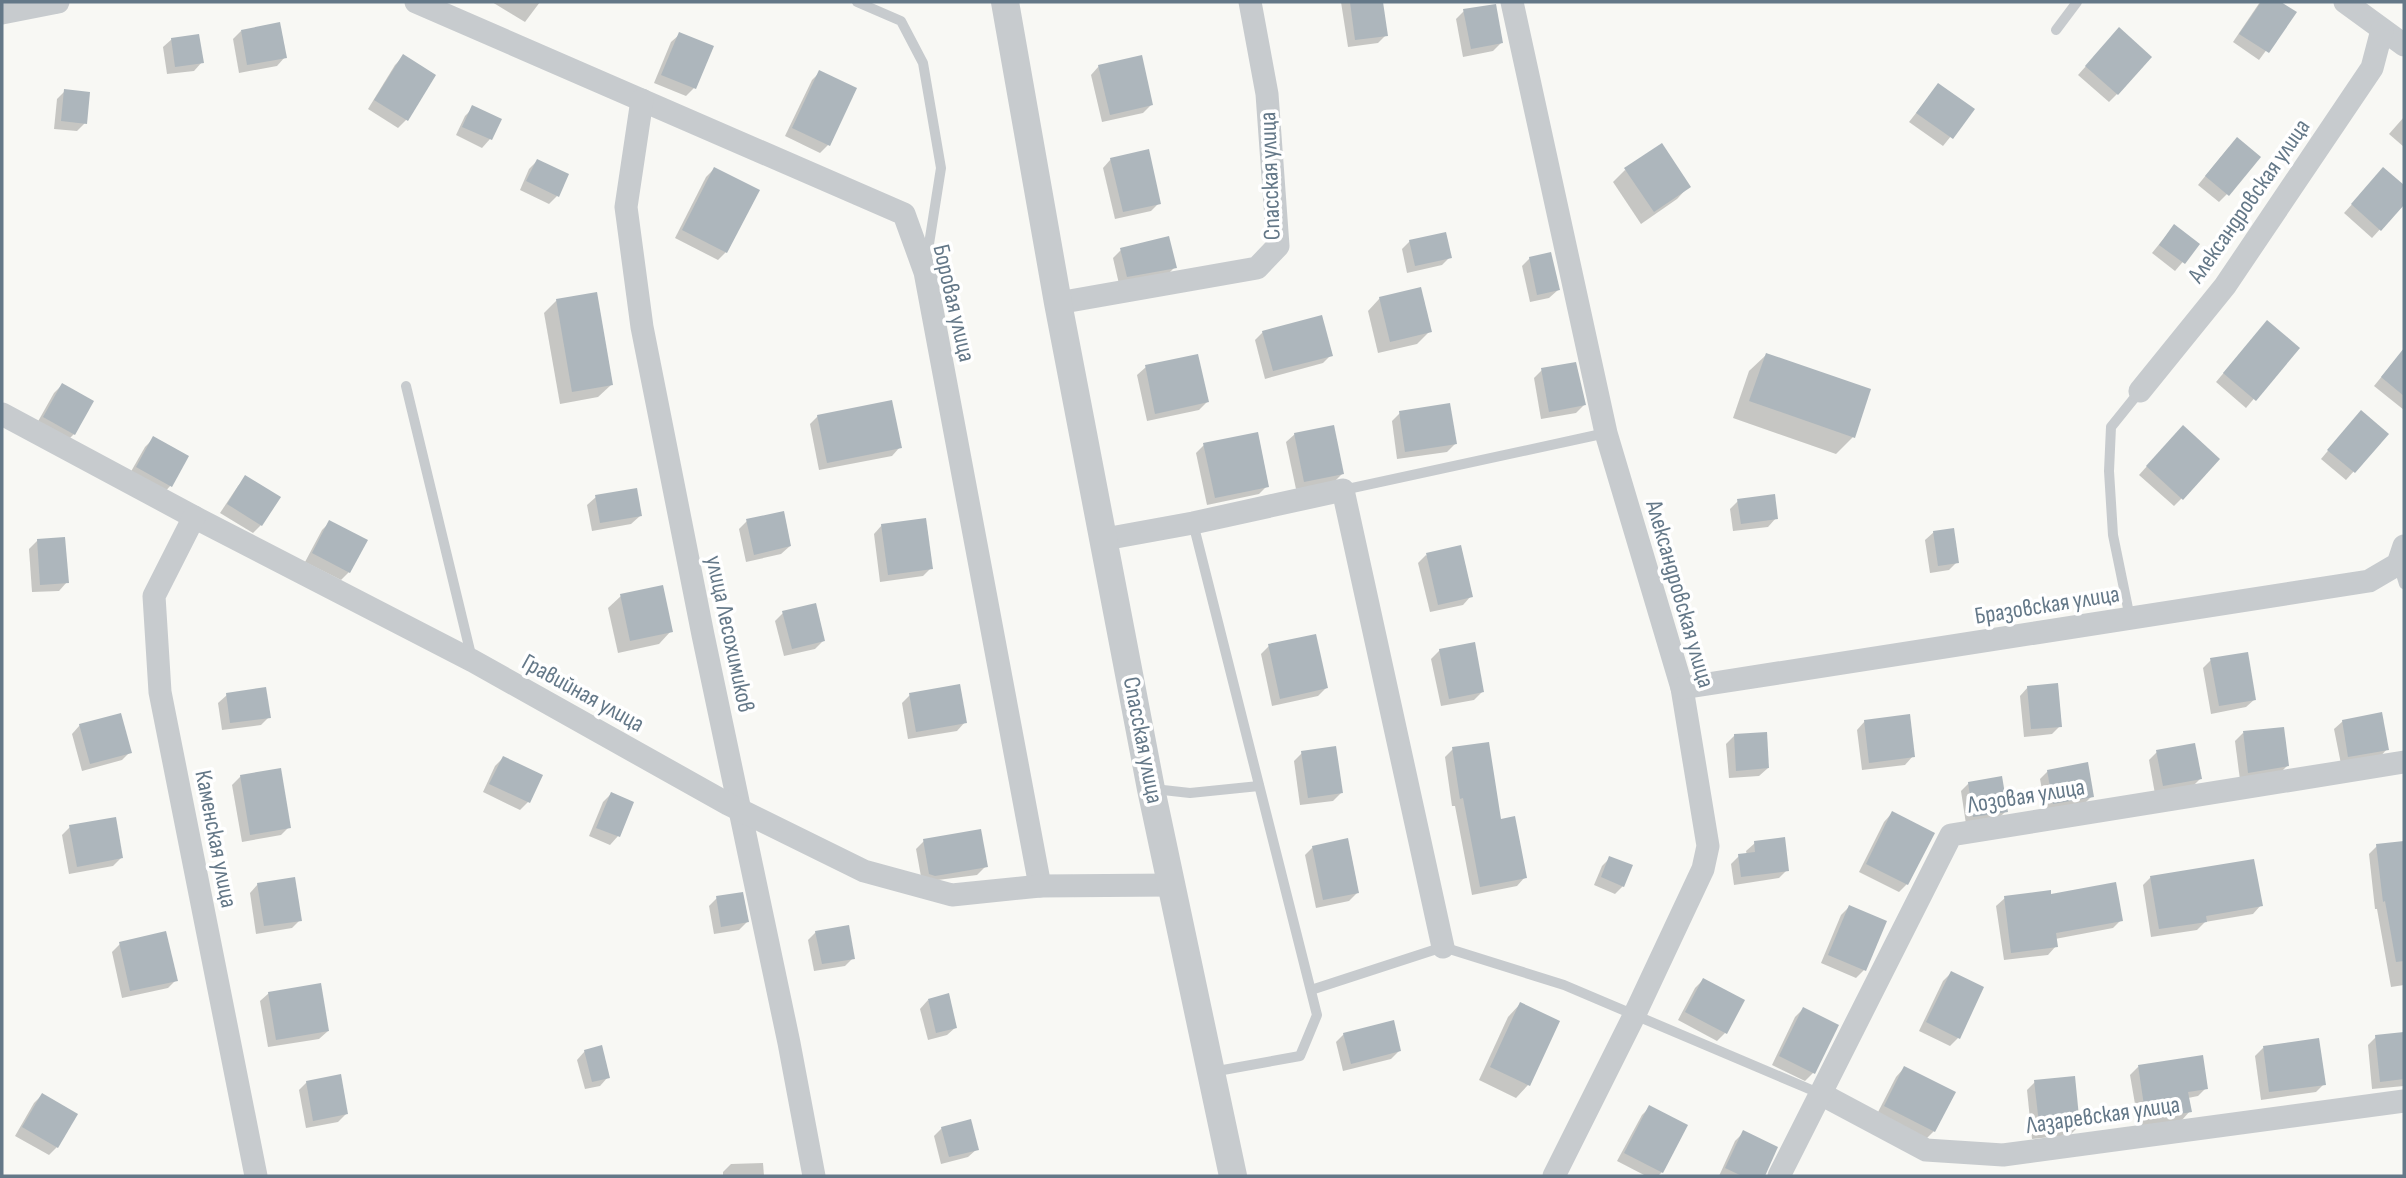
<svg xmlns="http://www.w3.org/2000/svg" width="2406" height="1178" viewBox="0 0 2406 1178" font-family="'Sofia Sans Condensed',sans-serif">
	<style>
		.shadow { fill: #0003 }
		.building { fill: #adb6bc }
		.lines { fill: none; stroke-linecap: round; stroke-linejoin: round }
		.service { stroke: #c7cbce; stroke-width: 10 }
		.minor { stroke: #c7cbce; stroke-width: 23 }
		.tertiary { stroke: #c7cbce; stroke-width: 28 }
		.labels { text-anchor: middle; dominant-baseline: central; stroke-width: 7; stroke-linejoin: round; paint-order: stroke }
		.street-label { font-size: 24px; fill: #647888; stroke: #fff }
	</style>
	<rect width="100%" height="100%" fill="#f8f8f4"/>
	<g class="shadow">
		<path d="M 492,2 L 540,2 L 525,22 Z"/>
		<path d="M 1341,2 L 1382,2 L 1386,35 L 1378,43 L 1348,47 Z"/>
		<path d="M 2260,2 L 2278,2 L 2294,13 L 2259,60 L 2233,42 Z"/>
		<path d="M 1464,11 L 1501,43 L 1493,51 L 1463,57 L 1456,19 Z"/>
		<path d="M 241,31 L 285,57 L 277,66 L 239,73 L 233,39 Z"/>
		<path d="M 680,34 L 694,88 L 686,96 L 654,83 L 671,42 Z"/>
		<path d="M 2111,38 L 2117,94 L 2109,102 L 2078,75 Z"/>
		<path d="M 172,39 L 202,62 L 194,71 L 167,74 L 163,47 Z"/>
		<path d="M 403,57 L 406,120 L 398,128 L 368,109 L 395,65 Z"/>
		<path d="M 1099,66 L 1151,105 L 1143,113 L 1102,122 L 1091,75 Z"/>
		<path d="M 820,72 L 828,145 L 820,153 L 785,136 L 812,80 Z"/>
		<path d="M 1938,85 L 1972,110 L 1943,146 L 1909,122 Z"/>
		<path d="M 65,91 L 85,123 L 77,131 L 54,129 L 57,99 Z"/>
		<path d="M 473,108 L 499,120 L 490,139 L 482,148 L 456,135 L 465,116 Z"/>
		<path d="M 2404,117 L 2404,147 L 2389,134 Z"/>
		<path d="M 2229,147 L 2227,194 L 2219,202 L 2198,185 Z"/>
		<path d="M 1111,159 L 1159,203 L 1151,211 L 1115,219 L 1103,168 Z"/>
		<path d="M 537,161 L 557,196 L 549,204 L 520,190 L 529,169 Z"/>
		<path d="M 714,169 L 726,252 L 718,260 L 675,238 L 706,177 Z"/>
		<path d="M 2384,169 L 2404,188 L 2404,203 L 2372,238 L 2344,213 Z"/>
		<path d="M 1625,170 L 1689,186 L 1677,199 L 1641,224 L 1613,182 Z"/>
		<path d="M 2174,226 L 2198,244 L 2175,271 L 2152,253 Z"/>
		<path d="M 1410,241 L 1450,257 L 1442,265 L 1407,273 L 1402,249 Z"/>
		<path d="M 1121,250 L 1175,267 L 1167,275 L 1119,284 L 1113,258 Z"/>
		<path d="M 1530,258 L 1558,290 L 1549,298 L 1530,302 L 1522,266 Z"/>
		<path d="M 1380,298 L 1430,331 L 1417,344 L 1378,353 L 1368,311 Z"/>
		<path d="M 557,300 L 611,385 L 598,397 L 560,404 L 544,313 Z"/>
		<path d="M 2259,331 L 2297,348 L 2246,408 L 2216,382 Z"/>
		<path d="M 1263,332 L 1331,355 L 1323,363 L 1265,379 L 1255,340 Z"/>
		<path d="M 2404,349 L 2404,410 L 2374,386 Z"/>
		<path d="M 1766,355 L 1853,437 L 1836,454 L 1733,418 L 1749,371 Z"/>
		<path d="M 1146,367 L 1207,402 L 1199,410 L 1147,421 L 1137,375 Z"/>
		<path d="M 1542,370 L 1584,405 L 1576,413 L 1541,419 L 1534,378 Z"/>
		<path d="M 62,385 L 74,434 L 66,442 L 36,425 L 54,393 Z"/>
		<path d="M 1400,413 L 1455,444 L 1447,452 L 1397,459 L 1392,421 Z"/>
		<path d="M 818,416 L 900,447 L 892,456 L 819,470 L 810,424 Z"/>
		<path d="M 2353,421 L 2386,435 L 2346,480 L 2321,459 Z"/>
		<path d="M 1295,434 L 1342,474 L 1334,482 L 1296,489 L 1286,442 Z"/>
		<path d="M 2175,435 L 2182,498 L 2174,506 L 2139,475 Z"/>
		<path d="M 153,439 L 171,485 L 163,494 L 129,475 L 145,447 Z"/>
		<path d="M 1204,445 L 1267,486 L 1259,494 L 1207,505 L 1196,453 Z"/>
		<path d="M 246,477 L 278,498 L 261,525 L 253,533 L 220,513 L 238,486 Z"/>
		<path d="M 596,497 L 640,516 L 631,524 L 592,531 L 587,505 Z"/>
		<path d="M 1738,501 L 1776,518 L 1768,527 L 1733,531 L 1730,509 Z"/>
		<path d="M 747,521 L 790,546 L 781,554 L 746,562 L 739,529 Z"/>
		<path d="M 330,522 L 349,572 L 341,580 L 305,562 L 322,530 Z"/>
		<path d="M 882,525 L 931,568 L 923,576 L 880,582 L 874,534 Z"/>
		<path d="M 1934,532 L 1957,562 L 1949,570 L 1930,573 L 1925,540 Z"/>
		<path d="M 38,540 L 67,582 L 59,591 L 32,592 L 29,549 Z"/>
		<path d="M 1426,555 L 1471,596 L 1463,605 L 1430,612 L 1418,563 Z"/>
		<path d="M 621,596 L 671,631 L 659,644 L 618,653 L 608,608 Z"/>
		<path d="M 783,613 L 823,641 L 815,649 L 784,656 L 775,621 Z"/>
		<path d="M 1269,646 L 1326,688 L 1318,696 L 1272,706 L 1261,654 Z"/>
		<path d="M 1440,650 L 1483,691 L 1474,700 L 1441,706 L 1431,659 Z"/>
		<path d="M 2211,660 L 2255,699 L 2246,707 L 2211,714 L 2203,668 Z"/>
		<path d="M 2028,687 L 2060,726 L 2052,734 L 2024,737 L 2020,696 Z"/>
		<path d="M 227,695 L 269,717 L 261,725 L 222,730 L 218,703 Z"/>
		<path d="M 910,695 L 965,722 L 957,731 L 908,739 L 902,703 Z"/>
		<path d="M 1865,721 L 1913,756 L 1905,765 L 1862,770 L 1857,730 Z"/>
		<path d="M 2343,721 L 2387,749 L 2379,758 L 2341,764 L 2334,729 Z"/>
		<path d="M 80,725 L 130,752 L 122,760 L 82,771 L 72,734 Z"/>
		<path d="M 2243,733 L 2287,766 L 2279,774 L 2240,780 L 2235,741 Z"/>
		<path d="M 1735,735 L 1768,768 L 1759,776 L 1729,778 L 1726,744 Z"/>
		<path d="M 1453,749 L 1499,821 L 1525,877 L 1517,886 L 1472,895 L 1455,806 L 1452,806 L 1445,757 Z"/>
		<path d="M 2157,752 L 2200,779 L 2192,787 L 2155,794 L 2149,760 Z"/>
		<path d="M 1302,753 L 1341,793 L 1333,801 L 1300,805 L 1294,761 Z"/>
		<path d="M 503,758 L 541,776 L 528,802 L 520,810 L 483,792 L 495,766 Z"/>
		<path d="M 2048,771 L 2092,796 L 2084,804 L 2046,811 L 2040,779 Z"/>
		<path d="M 241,776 L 289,827 L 281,835 L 242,842 L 232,785 Z"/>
		<path d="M 1969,783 L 2006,811 L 1998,819 L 1966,824 L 1961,791 Z"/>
		<path d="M 611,794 L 632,803 L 618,836 L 610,845 L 589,836 L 603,802 Z"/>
		<path d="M 1892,813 L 1907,884 L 1899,892 L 1859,872 L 1884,822 Z"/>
		<path d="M 70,827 L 121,858 L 113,866 L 69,874 L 62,835 Z"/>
		<path d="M 924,841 L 986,866 L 977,875 L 922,882 L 916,849 Z"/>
		<path d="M 1755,843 L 1787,870 L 1779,878 L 1734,885 L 1731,864 L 1739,856 L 1747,855 L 1746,851 Z"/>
		<path d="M 2404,843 L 2404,985 L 2391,987 L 2377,909 L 2375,909 L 2369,854 L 2377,846 Z"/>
		<path d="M 1313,847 L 1357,893 L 1349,901 L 1316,908 L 1305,855 Z"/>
		<path d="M 1610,858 L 1623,886 L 1615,894 L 1594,885 L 1602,866 Z"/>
		<path d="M 2151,877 L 2261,905 L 2253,914 L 2205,922 L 2197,930 L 2151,937 L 2143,885 Z"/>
		<path d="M 258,884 L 300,920 L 292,928 L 256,934 L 250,893 Z"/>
		<path d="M 2050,896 L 2121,920 L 2113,928 L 2055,939 L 2056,946 L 2048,955 L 2004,960 L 1996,906 L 2005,898 Z"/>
		<path d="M 717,898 L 747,922 L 739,930 L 714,934 L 709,906 Z"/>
		<path d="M 1849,907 L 1864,970 L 1856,978 L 1821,963 L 1841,915 Z"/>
		<path d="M 816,932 L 853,958 L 845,966 L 814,971 L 808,940 Z"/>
		<path d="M 120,944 L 176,980 L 168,988 L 122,998 L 112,952 Z"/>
		<path d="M 1951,973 L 1958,1038 L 1950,1046 L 1919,1031 L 1943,981 Z"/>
		<path d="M 1703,980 L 1725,1033 L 1717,1041 L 1678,1020 L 1695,988 Z"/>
		<path d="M 269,993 L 328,1031 L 319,1039 L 268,1047 L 260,1001 Z"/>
		<path d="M 928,1000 L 956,1027 L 947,1035 L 928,1040 L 920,1009 Z"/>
		<path d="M 1520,1004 L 1528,1085 L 1516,1098 L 1479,1080 L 1508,1017 Z"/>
		<path d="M 1803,1009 L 1837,1026 L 1813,1073 L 1805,1081 L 1772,1065 L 1795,1017 Z"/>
		<path d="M 1344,1034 L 1400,1050 L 1391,1059 L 1343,1071 L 1336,1042 Z"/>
		<path d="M 2404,1034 L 2404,1086 L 2372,1089 L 2368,1045 L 2376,1037 Z"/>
		<path d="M 2263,1048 L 2324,1084 L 2316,1092 L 2261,1100 L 2255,1056 Z"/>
		<path d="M 585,1051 L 608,1077 L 600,1086 L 585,1089 L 577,1060 Z"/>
		<path d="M 2138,1067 L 2206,1088 L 2198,1096 L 2188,1098 L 2190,1111 L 2182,1120 L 2139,1127 L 2130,1075 Z"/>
		<path d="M 1904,1068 L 1934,1131 L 1926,1139 L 1877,1114 L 1896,1077 Z"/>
		<path d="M 307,1082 L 346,1114 L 338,1122 L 306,1128 L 299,1090 Z"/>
		<path d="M 2035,1082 L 2078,1127 L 2070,1135 L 2032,1139 L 2027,1090 Z"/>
		<path d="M 42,1095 L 76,1114 L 57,1147 L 49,1155 L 15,1136 L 34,1103 Z"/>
		<path d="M 1650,1107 L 1662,1172 L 1658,1176 L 1646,1176 L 1617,1161 L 1642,1115 Z"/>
		<path d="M 942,1128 L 977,1149 L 968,1157 L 941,1164 L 934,1136 Z"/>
		<path d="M 1743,1133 L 1776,1147 L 1763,1176 L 1719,1176 L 1735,1141 Z"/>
		<path d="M 763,1163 L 764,1176 L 723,1176 L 723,1172 L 731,1164 Z"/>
	</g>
	<g class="building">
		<path d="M 1350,2 L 1383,2 L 1388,36 L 1355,40 Z"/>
		<path d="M 2261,2 L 2281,2 L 2297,12 L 2269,53 L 2239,34 Z"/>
		<path d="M 1496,4 L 1503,43 L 1471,49 L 1463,9 Z"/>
		<path d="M 280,22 L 287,58 L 247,65 L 241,30 Z"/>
		<path d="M 2119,27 L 2152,57 L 2118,95 L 2085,66 Z"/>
		<path d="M 679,32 L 714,46 L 696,89 L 661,75 Z"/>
		<path d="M 199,34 L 204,63 L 175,67 L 171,38 Z"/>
		<path d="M 403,54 L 436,75 L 408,121 L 374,100 Z"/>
		<path d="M 1142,55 L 1153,105 L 1110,115 L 1098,65 Z"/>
		<path d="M 819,70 L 857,88 L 830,146 L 792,128 Z"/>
		<path d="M 1938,83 L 1975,109 L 1953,139 L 1916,113 Z"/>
		<path d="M 64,89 L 90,92 L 87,124 L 61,121 Z"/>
		<path d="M 472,105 L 502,119 L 492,140 L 462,127 Z"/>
		<path d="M 2237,137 L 2261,157 L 2229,196 L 2205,176 Z"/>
		<path d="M 1662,143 L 1691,187 L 1654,212 L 1624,168 Z"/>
		<path d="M 1149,149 L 1161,204 L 1123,212 L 1110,158 Z"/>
		<path d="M 537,159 L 569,174 L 559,197 L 526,181 Z"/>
		<path d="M 714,167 L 760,190 L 727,253 L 682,230 Z"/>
		<path d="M 2383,167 L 2404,185 L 2404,205 L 2381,231 L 2351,204 Z"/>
		<path d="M 2174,224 L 2200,244 L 2185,264 L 2159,245 Z"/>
		<path d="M 1446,232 L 1452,258 L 1415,266 L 1409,240 Z"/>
		<path d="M 1169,236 L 1177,268 L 1127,277 L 1120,248 Z"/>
		<path d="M 1551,252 L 1560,290 L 1537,295 L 1529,257 Z"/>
		<path d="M 1421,287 L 1432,332 L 1390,342 L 1379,297 Z"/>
		<path d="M 597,292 L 613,385 L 572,392 L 556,299 Z"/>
		<path d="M 1322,315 L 1333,356 L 1273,371 L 1262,331 Z"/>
		<path d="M 2267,320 L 2300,348 L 2256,401 L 2223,373 Z"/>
		<path d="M 2404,348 L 2404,396 L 2381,377 Z"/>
		<path d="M 1766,353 L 1871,389 L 1855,438 L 1749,401 Z"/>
		<path d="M 1198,354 L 1209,402 L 1155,414 L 1145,365 Z"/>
		<path d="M 1576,362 L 1586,405 L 1549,412 L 1541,368 Z"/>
		<path d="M 62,383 L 94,401 L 75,435 L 43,417 Z"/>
		<path d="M 892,400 L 902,448 L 827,463 L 817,415 Z"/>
		<path d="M 1450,403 L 1457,444 L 1405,452 L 1399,411 Z"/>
		<path d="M 2361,410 L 2389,434 L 2355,473 L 2327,450 Z"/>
		<path d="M 1334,425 L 1344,474 L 1304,482 L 1294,433 Z"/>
		<path d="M 2183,425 L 2220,459 L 2183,500 L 2146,466 Z"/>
		<path d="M 1258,432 L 1269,487 L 1215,498 L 1203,443 Z"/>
		<path d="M 153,436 L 189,456 L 172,487 L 136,467 Z"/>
		<path d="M 245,475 L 281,497 L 262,526 L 227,504 Z"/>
		<path d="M 637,488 L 642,516 L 600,523 L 595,495 Z"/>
		<path d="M 1775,494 L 1778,519 L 1741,524 L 1737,499 Z"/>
		<path d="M 784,511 L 791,546 L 754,555 L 746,519 Z"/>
		<path d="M 926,518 L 933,569 L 888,575 L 881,524 Z"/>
		<path d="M 329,520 L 368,540 L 350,573 L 312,553 Z"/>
		<path d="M 1954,528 L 1959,563 L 1938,566 L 1933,531 Z"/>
		<path d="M 65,537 L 69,583 L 40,585 L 37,539 Z"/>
		<path d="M 1461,545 L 1473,597 L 1438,605 L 1426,553 Z"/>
		<path d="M 663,585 L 673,632 L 630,641 L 620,594 Z"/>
		<path d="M 816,603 L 825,641 L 792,649 L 782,611 Z"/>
		<path d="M 1316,634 L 1328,688 L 1280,699 L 1268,644 Z"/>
		<path d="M 1475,642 L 1484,692 L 1449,699 L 1439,649 Z"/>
		<path d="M 2248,652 L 2256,700 L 2219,706 L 2210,658 Z"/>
		<path d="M 2058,683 L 2062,727 L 2031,729 L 2027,686 Z"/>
		<path d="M 960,684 L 967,723 L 916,732 L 909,693 Z"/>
		<path d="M 266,687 L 271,718 L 230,723 L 226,693 Z"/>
		<path d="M 2382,712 L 2389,750 L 2348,757 L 2342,720 Z"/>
		<path d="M 121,713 L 132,753 L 90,764 L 79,724 Z"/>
		<path d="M 1910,714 L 1915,757 L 1869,763 L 1864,720 Z"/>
		<path d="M 2284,727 L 2289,766 L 2248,773 L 2243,731 Z"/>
		<path d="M 1767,732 L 1769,768 L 1736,771 L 1734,734 Z"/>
		<path d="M 1489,742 L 1501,819 L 1515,816 L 1527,878 L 1480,887 L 1463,798 L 1460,799 L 1452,747 Z"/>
		<path d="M 2195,743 L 2202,779 L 2163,786 L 2156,750 Z"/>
		<path d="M 1336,746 L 1343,793 L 1308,798 L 1301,751 Z"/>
		<path d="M 503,756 L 543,775 L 530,803 L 489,784 Z"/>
		<path d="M 2088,762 L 2094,797 L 2053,804 L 2047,770 Z"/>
		<path d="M 281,768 L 291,828 L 250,835 L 240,775 Z"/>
		<path d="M 2002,776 L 2008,812 L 1973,817 L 1968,782 Z"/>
		<path d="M 611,792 L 634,802 L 620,837 L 596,828 Z"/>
		<path d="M 1892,811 L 1935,833 L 1908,885 L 1866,864 Z"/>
		<path d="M 116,817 L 123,858 L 77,867 L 69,825 Z"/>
		<path d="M 981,829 L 988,867 L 935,876 L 929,874 L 923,839 Z"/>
		<path d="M 1785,837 L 1789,871 L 1741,877 L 1738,854 L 1755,852 L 1754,841 Z"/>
		<path d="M 1348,838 L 1359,893 L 1323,900 L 1312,846 Z"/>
		<path d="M 2404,841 L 2404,961 L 2396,962 L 2385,901 L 2383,902 L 2376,844 Z"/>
		<path d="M 1609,856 L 1633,865 L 1624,887 L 1601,877 Z"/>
		<path d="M 2254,859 L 2263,906 L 2206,916 L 2207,922 L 2159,929 L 2150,876 Z"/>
		<path d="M 295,877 L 302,921 L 264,926 L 257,883 Z"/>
		<path d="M 2116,882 L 2123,921 L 2056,933 L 2058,947 L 2011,953 L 2004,896 L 2051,890 L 2051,894 Z"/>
		<path d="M 743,892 L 749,922 L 721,927 L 716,896 Z"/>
		<path d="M 1849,905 L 1887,921 L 1866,971 L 1828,955 Z"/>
		<path d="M 849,925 L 855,959 L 822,964 L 815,931 Z"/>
		<path d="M 166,931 L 178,981 L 130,991 L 119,942 Z"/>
		<path d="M 1951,971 L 1984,987 L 1960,1039 L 1926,1022 Z"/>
		<path d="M 1703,978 L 1745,1000 L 1727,1034 L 1685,1012 Z"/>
		<path d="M 321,983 L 329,1031 L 276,1040 L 268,992 Z"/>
		<path d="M 949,993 L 957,1028 L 936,1033 L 928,999 Z"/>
		<path d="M 1520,1002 L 1560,1021 L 1530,1086 L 1490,1067 Z"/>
		<path d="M 1803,1007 L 1839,1025 L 1815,1074 L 1779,1056 Z"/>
		<path d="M 1394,1020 L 1401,1051 L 1351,1064 L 1343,1033 Z"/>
		<path d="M 2404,1032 L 2404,1079 L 2380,1082 L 2375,1035 Z"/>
		<path d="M 2319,1038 L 2326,1085 L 2269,1092 L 2263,1046 Z"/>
		<path d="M 602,1045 L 610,1078 L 592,1082 L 584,1050 Z"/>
		<path d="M 2203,1055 L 2208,1089 L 2188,1092 L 2192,1112 L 2146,1119 L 2138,1065 Z"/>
		<path d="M 1904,1066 L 1956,1092 L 1935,1132 L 1884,1106 Z"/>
		<path d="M 341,1074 L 348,1114 L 313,1121 L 306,1081 Z"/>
		<path d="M 2075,1076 L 2080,1127 L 2040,1132 L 2034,1080 Z"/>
		<path d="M 42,1093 L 78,1114 L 58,1148 L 22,1127 Z"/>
		<path d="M 1649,1105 L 1688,1125 L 1663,1173 L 1624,1153 Z"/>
		<path d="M 971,1119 L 979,1150 L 949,1157 L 941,1127 Z"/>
		<path d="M 1743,1130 L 1778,1147 L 1765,1176 L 1742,1176 L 1725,1168 Z"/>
	</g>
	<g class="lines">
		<g class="service">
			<path d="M 857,2 L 901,21 L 923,63 L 941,168 L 926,263"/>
			<path d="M 2056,30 L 2077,2"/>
			<path d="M 406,386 L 472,659"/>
			<path d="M 1343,490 L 1606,433"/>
			<path d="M 1193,523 L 1317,1015 L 1300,1056 L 1212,1072"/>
			<path d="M 2398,564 L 2404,584"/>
			<path d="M 2130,618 L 2113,535 L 2109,471 L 2111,427 L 2140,391"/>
			<path d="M 1154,789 L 1190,793 L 1259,786"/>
			<path d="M 1311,990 L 1443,947 L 1564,985 L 1821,1094"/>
		</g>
		<g class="minor">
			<path d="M 416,2 L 904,214 L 925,272 L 1040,886"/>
			<path d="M 1512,2 L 1606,433 L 1682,688 L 1708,846 L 1703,869 L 1634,1016 L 1554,1176"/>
			<path d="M 2345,2 L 2404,45"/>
			<path d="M 2,13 L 58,2"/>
			<path d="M 642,100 L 626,207 L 642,327 L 703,635 L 789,1043 L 814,1176"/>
			<path d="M 1058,303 L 1257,268 L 1278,246 L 1267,94 L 1250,2"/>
			<path d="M 2140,391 L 2225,286 L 2372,68 L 2382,30"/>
			<path d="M 2,414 L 194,517 L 473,661 L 728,804 L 864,871 L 952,895 L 1040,886 L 1173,885"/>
			<path d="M 194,517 L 154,596 L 160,692 L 256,1176"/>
			<path d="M 1105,539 L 1193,523 L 1343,490 L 1443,947"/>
			<path d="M 1682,688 L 2369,581 L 2398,564 L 2404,546"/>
			<path d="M 1821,1094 L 1926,1150 L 2003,1155 L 2404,1101"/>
			<path d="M 1779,1176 L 1951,835 L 2404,762"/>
		</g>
		<path class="tertiary" d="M 1005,2 L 1058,303 L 1151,789 L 1233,1176"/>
	</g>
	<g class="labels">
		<g class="street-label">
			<text transform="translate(1270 176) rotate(-92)">Спасская улица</text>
			<text transform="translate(2249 201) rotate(-55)">Александровская улица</text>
			<text transform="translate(954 303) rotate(77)">Боровая улица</text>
			<text transform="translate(1680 594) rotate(74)">Александровская улица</text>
			<text transform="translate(2047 605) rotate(-9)">Бразовская улица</text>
			<text transform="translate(730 634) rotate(78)">улица Лесохимиков</text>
			<text transform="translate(583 693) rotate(29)">Гравийная улица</text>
			<text transform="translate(1143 740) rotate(79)">Спасская улица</text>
			<text transform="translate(2026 796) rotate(-9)">Лозовая улица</text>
			<text transform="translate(216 839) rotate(79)">Каменская улица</text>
			<text transform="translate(2103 1115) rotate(-8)">Лазаревская улица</text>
		</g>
	</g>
	<rect width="2406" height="1178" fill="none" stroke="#647888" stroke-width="7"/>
</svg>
